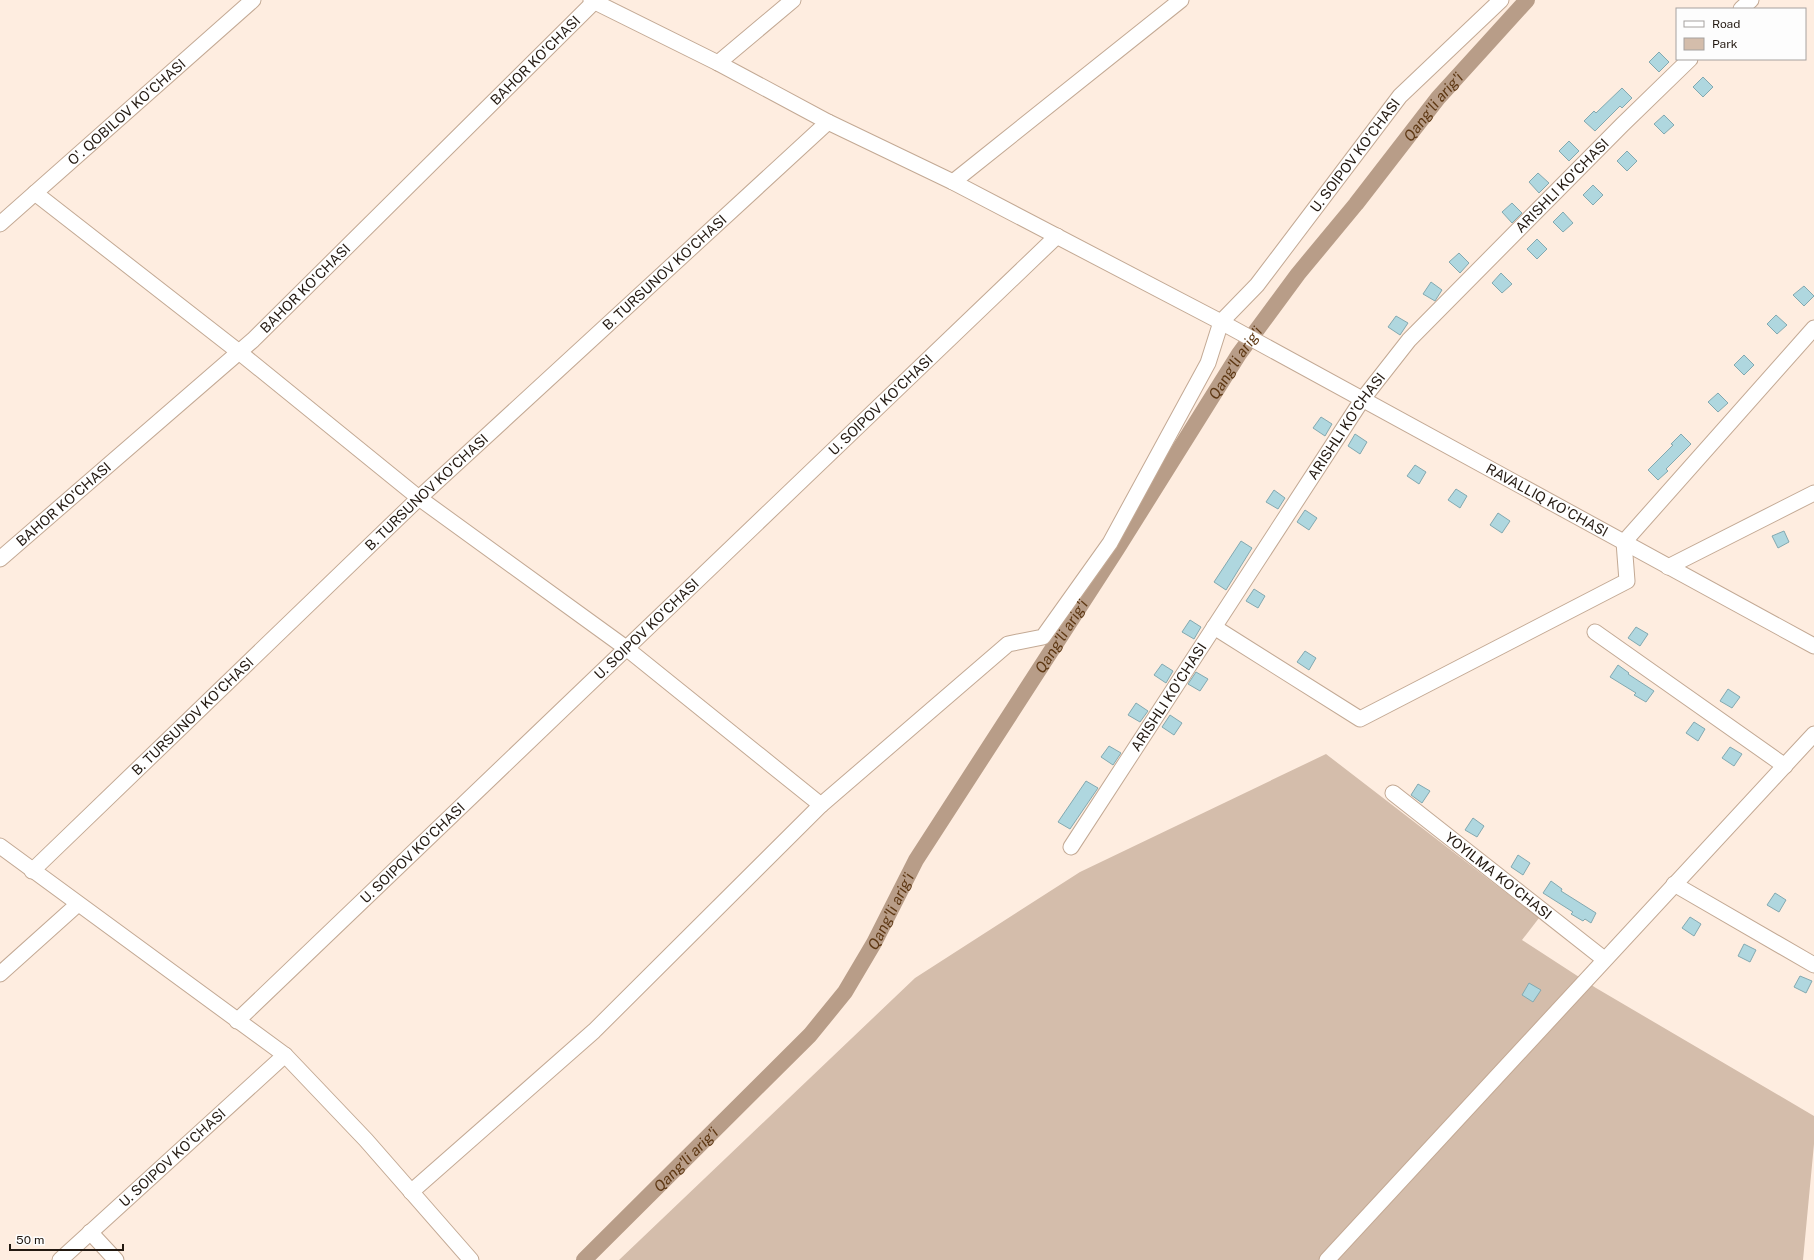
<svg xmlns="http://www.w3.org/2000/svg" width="1814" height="1260" viewBox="0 0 1814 1260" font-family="'Public Sans',sans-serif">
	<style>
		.green { fill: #d4bdab }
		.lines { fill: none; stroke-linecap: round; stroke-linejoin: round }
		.canal { stroke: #b89d88; stroke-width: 16 }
		.building { fill: #afd7df; stroke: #83a9b0 }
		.minor-casing { stroke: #c3a994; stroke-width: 17 }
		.minor { stroke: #fff; stroke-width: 15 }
		.labels { text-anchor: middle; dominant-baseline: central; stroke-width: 3; stroke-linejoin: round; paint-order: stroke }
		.street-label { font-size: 14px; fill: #231911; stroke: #fdfdfd }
		.water-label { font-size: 15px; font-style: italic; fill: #5e3813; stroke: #fdfdfd }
	</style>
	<rect width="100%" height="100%" fill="#feede0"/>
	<path class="green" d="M 1326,754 L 1539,918 L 1522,940 L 1596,988 L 1814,1116 L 1814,1144 L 1803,1260 L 619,1260 L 915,978 L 1080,872 Z"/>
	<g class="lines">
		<path class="canal" id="s1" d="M 584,1260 L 810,1035 L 845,992 L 874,943 L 916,860 L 1117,549 L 1239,354 L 1298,274 L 1356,204 L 1438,98 L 1527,0"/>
	</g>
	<g class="building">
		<path d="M 1659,52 L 1669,62 L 1659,72 L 1649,62 Z"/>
		<path d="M 1703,77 L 1713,87 L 1703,97 L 1693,87 Z"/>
		<path d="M 1622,88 L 1632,98 L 1622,108 L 1620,106 L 1595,131 L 1584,121 L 1594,111 L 1596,113 Z"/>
		<path d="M 1664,115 L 1674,125 L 1664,134 L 1654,124 Z"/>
		<path d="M 1569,141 L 1579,151 L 1569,161 L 1559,151 Z"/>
		<path d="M 1627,151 L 1637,161 L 1627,171 L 1617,161 Z"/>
		<path d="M 1538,173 L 1549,183 L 1539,193 L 1529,182 Z"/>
		<path d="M 1593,185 L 1603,195 L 1593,205 L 1583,195 Z"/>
		<path d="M 1512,203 L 1522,213 L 1512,223 L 1502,212 Z"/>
		<path d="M 1563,212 L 1573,223 L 1563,232 L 1553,222 Z"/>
		<path d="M 1537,239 L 1547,249 L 1537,259 L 1527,249 Z"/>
		<path d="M 1459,253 L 1469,263 L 1460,273 L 1449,262 Z"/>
		<path d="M 1501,273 L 1512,284 L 1502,293 L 1492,283 Z"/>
		<path d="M 1431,282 L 1442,290 L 1435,301 L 1423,294 Z"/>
		<path d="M 1804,286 L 1814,296 L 1804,306 L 1793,295 Z"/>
		<path d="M 1776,315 L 1787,325 L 1777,334 L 1767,324 Z"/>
		<path d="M 1396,316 L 1408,323 L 1400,335 L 1388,327 Z"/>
		<path d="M 1744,355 L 1754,365 L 1744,375 L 1734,365 Z"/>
		<path d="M 1718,393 L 1728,403 L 1718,412 L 1708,402 Z"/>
		<path d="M 1321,417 L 1332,424 L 1325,436 L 1313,428 Z"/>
		<path d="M 1355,434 L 1367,442 L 1360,454 L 1348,446 Z"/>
		<path d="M 1681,434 L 1691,444 L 1666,469 L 1668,471 L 1658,480 L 1648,470 L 1673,445 L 1671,444 Z"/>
		<path d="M 1415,465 L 1426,472 L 1419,484 L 1407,476 Z"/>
		<path d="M 1456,489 L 1467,496 L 1460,508 L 1448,500 Z"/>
		<path d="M 1274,490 L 1285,498 L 1278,509 L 1266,502 Z"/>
		<path d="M 1305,510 L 1317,518 L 1309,530 L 1297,522 Z"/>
		<path d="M 1498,513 L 1510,521 L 1502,533 L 1490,525 Z"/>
		<path d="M 1784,531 L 1789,542 L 1778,548 L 1772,536 Z"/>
		<path d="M 1241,541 L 1252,548 L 1226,590 L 1214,582 Z"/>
		<path d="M 1254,589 L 1265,596 L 1258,608 L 1246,601 Z"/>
		<path d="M 1190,620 L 1201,627 L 1194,639 L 1182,632 Z"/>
		<path d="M 1636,627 L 1648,634 L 1640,646 L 1628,638 Z"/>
		<path d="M 1305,651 L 1316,658 L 1309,670 L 1297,662 Z"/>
		<path d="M 1162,664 L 1173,671 L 1166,683 L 1154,675 Z"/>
		<path d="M 1618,665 L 1629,673 L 1628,674 L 1654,691 L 1646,702 L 1634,695 L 1636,693 L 1610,677 Z"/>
		<path d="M 1196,672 L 1208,679 L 1200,691 L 1188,684 Z"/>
		<path d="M 1728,689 L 1740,697 L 1732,708 L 1720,701 Z"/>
		<path d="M 1136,703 L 1148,711 L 1140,722 L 1128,715 Z"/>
		<path d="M 1170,715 L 1182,723 L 1174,735 L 1162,727 Z"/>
		<path d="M 1694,722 L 1705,729 L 1698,741 L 1686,733 Z"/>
		<path d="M 1109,746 L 1121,753 L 1113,765 L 1101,757 Z"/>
		<path d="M 1730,747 L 1742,754 L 1734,766 L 1722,758 Z"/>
		<path d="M 1086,781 L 1098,788 L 1070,829 L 1058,822 Z"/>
		<path d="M 1418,784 L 1430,791 L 1422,803 L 1411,795 Z"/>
		<path d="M 1473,818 L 1484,826 L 1477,837 L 1465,830 Z"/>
		<path d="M 1518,855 L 1530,863 L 1523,875 L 1511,867 Z"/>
		<path d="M 1551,881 L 1562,889 L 1561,891 L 1596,913 L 1591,923 L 1585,919 L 1583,921 L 1571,914 L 1573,912 L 1543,893 Z"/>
		<path d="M 1775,893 L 1786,900 L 1779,912 L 1767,905 Z"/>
		<path d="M 1690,917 L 1701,924 L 1694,936 L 1682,928 Z"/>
		<path d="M 1744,944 L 1756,950 L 1750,962 L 1738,956 Z"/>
		<path d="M 1800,976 L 1812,981 L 1806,993 L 1794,987 Z"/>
		<path d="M 1529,983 L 1541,990 L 1533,1002 L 1522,995 Z"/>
	</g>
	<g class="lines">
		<defs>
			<g id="minor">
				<path id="s2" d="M 591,0 L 718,63 L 828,122 L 953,182 L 1221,322 L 1814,646"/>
				<path d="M 1741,9 L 1751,0"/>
				<path d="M 718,63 L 793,0"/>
				<path d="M 953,182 L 1181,0"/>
				<path d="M 35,193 L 239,352 L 419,498 L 626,648 L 821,805 L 594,1031 L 411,1192"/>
				<path id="s3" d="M 0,224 L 253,0"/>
				<path id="s4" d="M 0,559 L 253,340 L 594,2"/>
				<path d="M 1668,567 L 1814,493"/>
				<path d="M 1214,627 L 1360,719 L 1627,581 L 1624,542 L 1814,328"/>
				<path d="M 1595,632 L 1785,766"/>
				<path id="s5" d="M 1393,793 L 1604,959"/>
				<path id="s6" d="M 821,805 L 1008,644 L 1043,637 L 1110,543 L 1208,363 L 1221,322 L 1257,285 L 1400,96 L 1501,0"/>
				<path d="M 0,846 L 285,1055 L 366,1140 L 471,1260"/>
				<path id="s7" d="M 1071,847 L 1362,400 L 1409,340 L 1622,125 L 1690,59"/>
				<path id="s8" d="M 32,871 L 419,498 L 828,122"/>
				<path d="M 1674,884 L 1814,965"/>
				<path d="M 0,974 L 78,904"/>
				<path id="s9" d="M 237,1021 L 1057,236"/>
				<path d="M 90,1232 L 116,1260"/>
				<path id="s10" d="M 60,1260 L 285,1055"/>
				<path d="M 1327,1260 L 1814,734"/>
			</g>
		</defs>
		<use href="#minor" class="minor-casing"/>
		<use href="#minor" class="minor"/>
	</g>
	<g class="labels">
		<g class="street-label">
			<text stroke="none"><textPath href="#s4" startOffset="732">BAHOR KO'CHASI</textPath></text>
			<text stroke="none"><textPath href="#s3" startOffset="169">O'. QOBILOV KO'CHASI</textPath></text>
			<text stroke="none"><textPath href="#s6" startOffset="860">U. SOIPOV KO'CHASI</textPath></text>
			<text stroke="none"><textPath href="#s7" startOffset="827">ARISHLI KO'CHASI</textPath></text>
			<text stroke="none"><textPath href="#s8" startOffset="871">B. TURSUNOV KO'CHASI</textPath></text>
			<text stroke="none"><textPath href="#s4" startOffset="408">BAHOR KO'CHASI</textPath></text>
			<text stroke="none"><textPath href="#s9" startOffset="891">U. SOIPOV KO'CHASI</textPath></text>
			<text stroke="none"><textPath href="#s7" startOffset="503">ARISHLI KO'CHASI</textPath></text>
			<text stroke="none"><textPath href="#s8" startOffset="547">B. TURSUNOV KO'CHASI</textPath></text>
			<text stroke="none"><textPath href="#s2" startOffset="1079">RAVALLIQ KO'CHASI</textPath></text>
			<text stroke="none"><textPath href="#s4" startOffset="84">BAHOR KO'CHASI</textPath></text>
			<text stroke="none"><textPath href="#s9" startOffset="567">U. SOIPOV KO'CHASI</textPath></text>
			<text stroke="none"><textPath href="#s7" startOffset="179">ARISHLI KO'CHASI</textPath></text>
			<text stroke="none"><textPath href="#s8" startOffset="223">B. TURSUNOV KO'CHASI</textPath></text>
			<text stroke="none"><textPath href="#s9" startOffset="243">U. SOIPOV KO'CHASI</textPath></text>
			<text stroke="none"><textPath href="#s5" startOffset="134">YOYILMA KO'CHASI</textPath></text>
			<text stroke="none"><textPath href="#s10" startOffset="152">U. SOIPOV KO'CHASI</textPath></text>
		</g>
		<g class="water-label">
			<text stroke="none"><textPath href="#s1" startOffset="1439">Qang'li arig'i</textPath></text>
			<text stroke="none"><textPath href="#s1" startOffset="1115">Qang'li arig'i</textPath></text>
			<text stroke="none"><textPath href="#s1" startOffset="791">Qang'li arig'i</textPath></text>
			<text stroke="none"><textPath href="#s1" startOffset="467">Qang'li arig'i</textPath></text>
			<text stroke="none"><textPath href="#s1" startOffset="143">Qang'li arig'i</textPath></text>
		</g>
	</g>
	<rect x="1676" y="8" width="130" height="52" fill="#fdfdfd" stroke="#a6a29f"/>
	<rect x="1684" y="21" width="20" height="6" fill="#ffffff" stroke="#a6a29f"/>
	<text x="1712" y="28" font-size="12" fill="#231911">Road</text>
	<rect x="1684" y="38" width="20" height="12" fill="#d4bdab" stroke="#a6a29f"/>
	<text x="1712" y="48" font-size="12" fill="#231911">Park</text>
	<path d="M10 1244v6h113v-6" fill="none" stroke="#231911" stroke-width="2"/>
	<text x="16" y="1244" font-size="12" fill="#231911" stroke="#fdfdfd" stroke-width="3" paint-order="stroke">50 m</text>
</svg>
